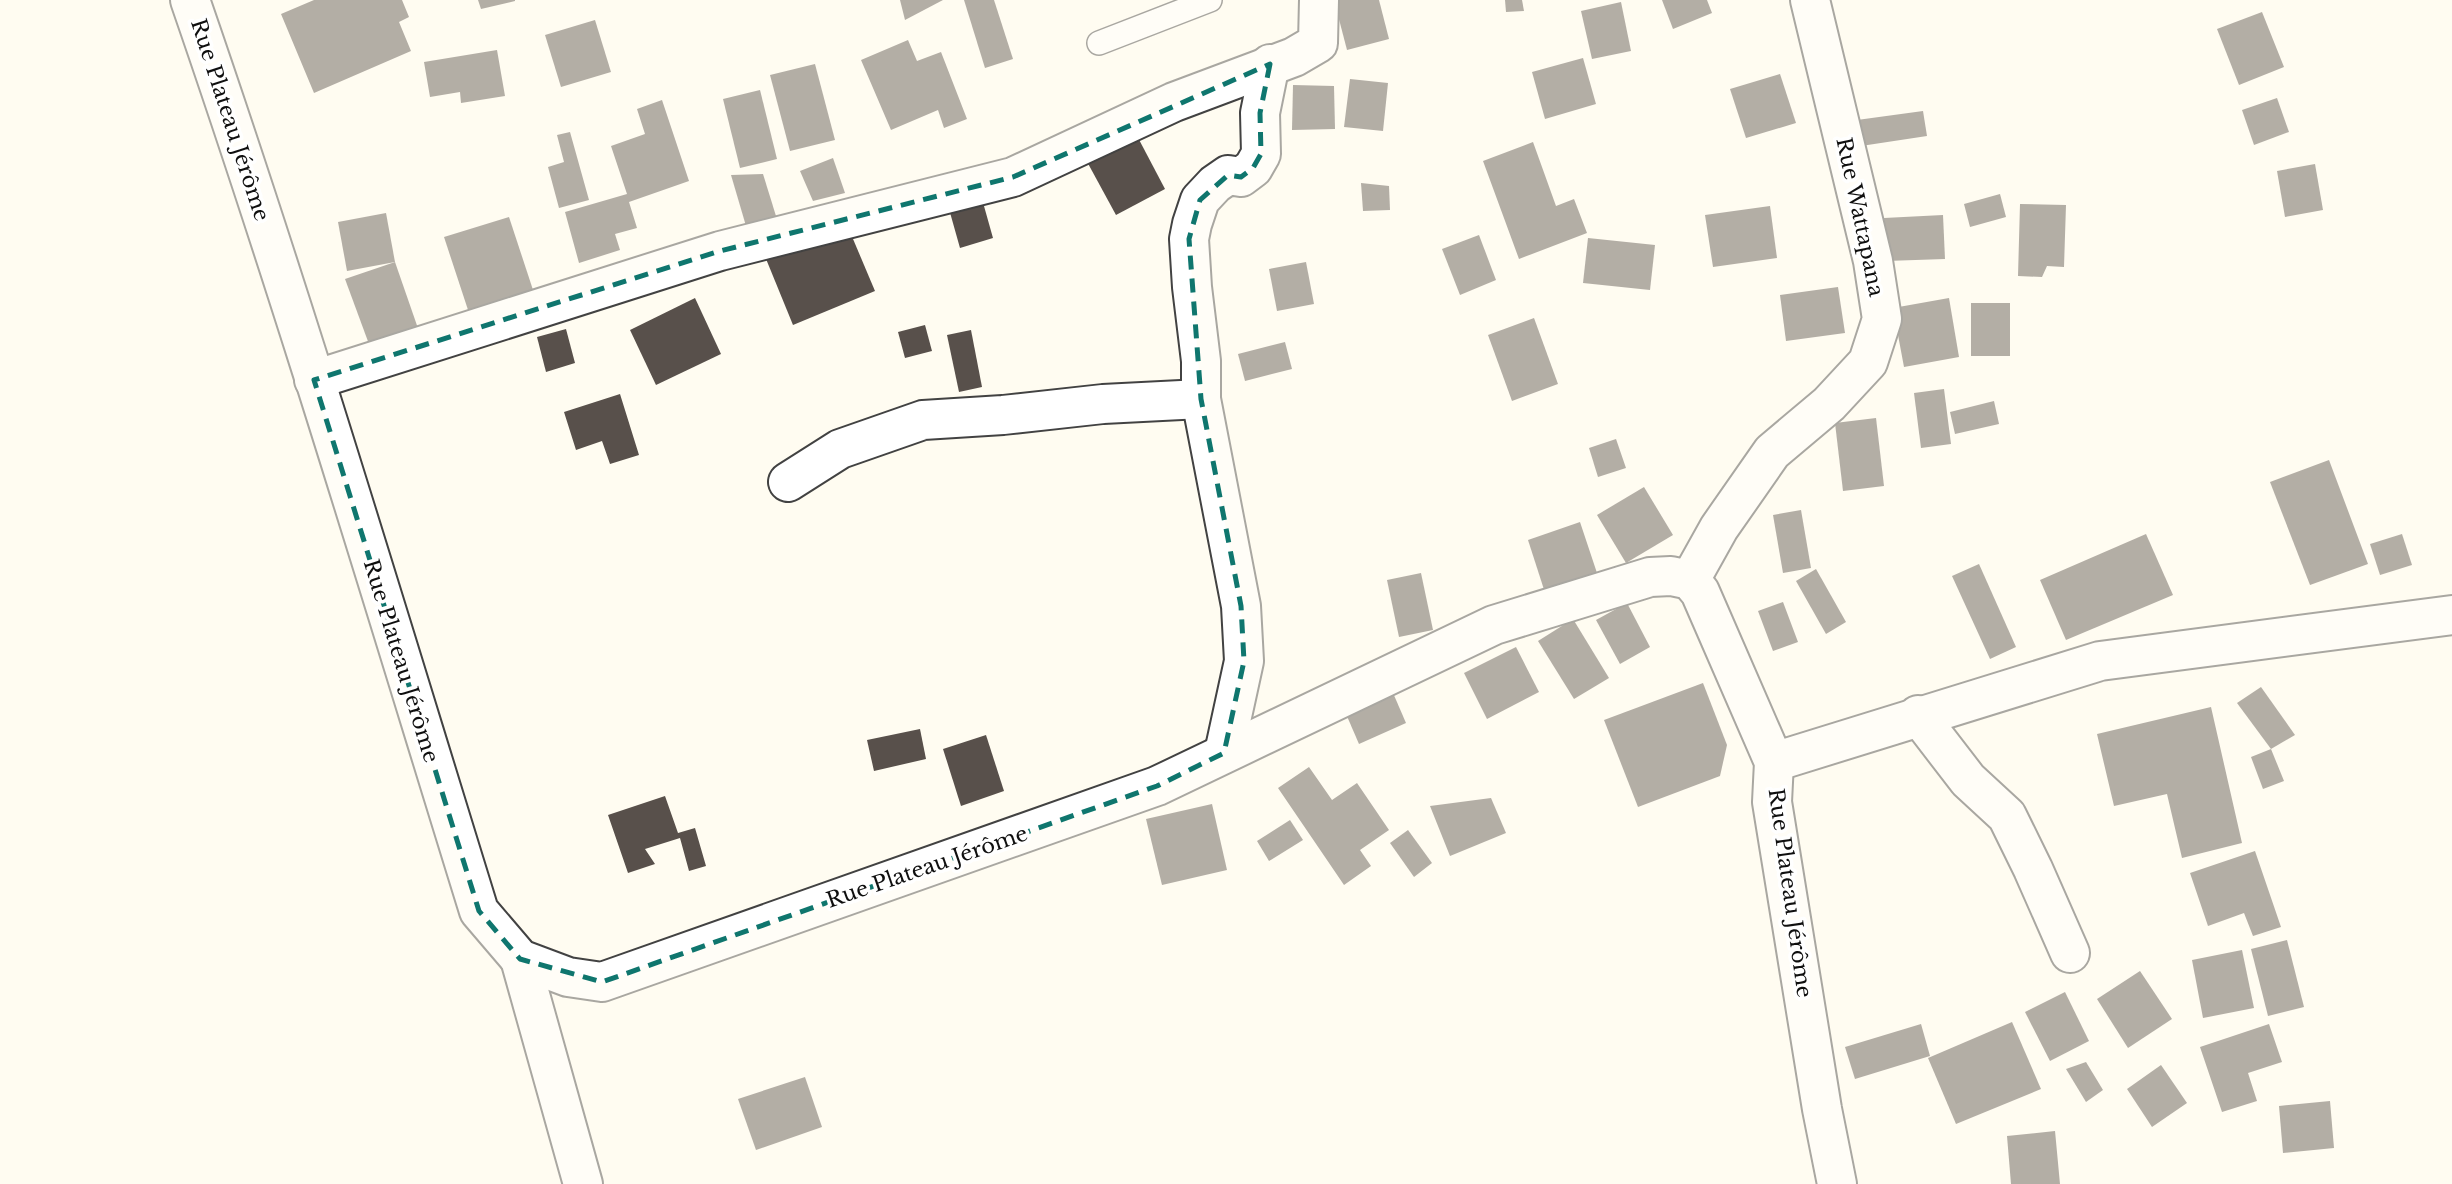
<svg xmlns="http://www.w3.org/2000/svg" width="2452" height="1184" viewBox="0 0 2452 1184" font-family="'Libre Baskerville',serif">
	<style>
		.building { fill: #58504b }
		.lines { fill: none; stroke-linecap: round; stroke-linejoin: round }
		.lane-casing { stroke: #424242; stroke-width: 26 }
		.street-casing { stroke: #424242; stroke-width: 42 }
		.lane { stroke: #fff; stroke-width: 23 }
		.street { stroke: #fff; stroke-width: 38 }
		.marked { fill: none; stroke: #0f766e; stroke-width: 5; stroke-dasharray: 14 9; stroke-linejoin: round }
		.labels { text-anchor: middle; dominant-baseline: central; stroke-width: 7; stroke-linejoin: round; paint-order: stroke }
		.street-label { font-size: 21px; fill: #0f0f0f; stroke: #fff }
	</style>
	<rect width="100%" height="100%" fill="#fffcf1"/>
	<g class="building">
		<path d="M 314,0 L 402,0 L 409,17 L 399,22 L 411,51 L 314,93 L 281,14 Z"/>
		<path d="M 478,0 L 515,0 L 515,1 L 481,9 Z"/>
		<path d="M 900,0 L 943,0 L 905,20 Z"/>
		<path d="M 964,0 L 994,0 L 1013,59 L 985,68 Z"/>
		<path d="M 1334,0 L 1379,0 L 1389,39 L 1347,50 Z"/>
		<path d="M 1505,0 L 1522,0 L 1524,11 L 1506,12 Z"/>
		<path d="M 1662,0 L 1707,0 L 1712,13 L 1673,29 Z"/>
		<path d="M 1621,2 L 1631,51 L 1592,59 L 1581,11 Z"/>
		<path d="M 2262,12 L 2284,67 L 2239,85 L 2217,29 Z"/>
		<path d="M 595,20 L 611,72 L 561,87 L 545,35 Z"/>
		<path d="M 908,40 L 917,61 L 941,52 L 967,119 L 944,128 L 938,110 L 891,130 L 861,60 Z"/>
		<path d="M 497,50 L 505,96 L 461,103 L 460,92 L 430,97 L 424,62 Z"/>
		<path d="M 1583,58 L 1596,104 L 1545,119 L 1532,72 Z"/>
		<path d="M 815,64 L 835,140 L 790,151 L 770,75 Z"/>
		<path d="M 1780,74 L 1796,123 L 1746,138 L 1730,89 Z"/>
		<path d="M 1350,79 L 1388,83 L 1383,131 L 1344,127 Z"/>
		<path d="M 1293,85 L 1334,86 L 1335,129 L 1292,130 Z"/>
		<path d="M 760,90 L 777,159 L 740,168 L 723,99 Z"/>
		<path d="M 2277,98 L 2289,132 L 2254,145 L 2242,110 Z"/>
		<path d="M 662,100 L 689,181 L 629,202 L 637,228 L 615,234 L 620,250 L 579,263 L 565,212 L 627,194 L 611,146 L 645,134 L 637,109 Z"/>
		<path d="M 1923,111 L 1927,136 L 1861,146 L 1857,120 Z"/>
		<path d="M 570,132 L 589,200 L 559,208 L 548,167 L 564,162 L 557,135 Z"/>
		<path d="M 1135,132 L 1165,189 L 1116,215 L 1085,158 Z"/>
		<path d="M 1533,142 L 1556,206 L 1574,199 L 1587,233 L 1519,259 L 1483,161 Z"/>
		<path d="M 833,158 L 845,193 L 813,201 L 800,171 Z"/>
		<path d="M 2315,164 L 2323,210 L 2285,217 L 2277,171 Z"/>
		<path d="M 763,174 L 776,216 L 746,226 L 731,175 Z"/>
		<path d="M 1361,183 L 1389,186 L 1390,210 L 1363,211 Z"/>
		<path d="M 2000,194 L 2006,217 L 1970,227 L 1964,204 Z"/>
		<path d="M 982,199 L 993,238 L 960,248 L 949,209 Z"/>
		<path d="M 2020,204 L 2066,205 L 2064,267 L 2047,266 L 2042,277 L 2018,276 Z"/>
		<path d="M 1770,206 L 1777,258 L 1713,267 L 1705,215 Z"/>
		<path d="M 386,213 L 395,262 L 347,271 L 338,222 Z"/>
		<path d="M 1943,215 L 1945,259 L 1886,261 L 1884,218 Z"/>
		<path d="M 509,217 L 535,296 L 470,316 L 444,237 Z"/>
		<path d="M 845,220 L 875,291 L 793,325 L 764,254 Z"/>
		<path d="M 1479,235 L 1496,280 L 1460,295 L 1442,249 Z"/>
		<path d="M 1588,238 L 1655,245 L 1650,290 L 1583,283 Z"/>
		<path d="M 395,262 L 421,337 L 373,355 L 345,279 Z"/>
		<path d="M 1306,262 L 1314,304 L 1277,311 L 1269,269 Z"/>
		<path d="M 1838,287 L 1845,333 L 1786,341 L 1780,295 Z"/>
		<path d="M 695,298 L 721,354 L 656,385 L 630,330 Z"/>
		<path d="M 1949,298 L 1959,357 L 1904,367 L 1893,308 Z"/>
		<rect x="1971" y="303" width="39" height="53"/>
		<path d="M 1534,318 L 1558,384 L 1512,401 L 1488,335 Z"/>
		<path d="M 925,325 L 932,351 L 905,358 L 898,332 Z"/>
		<path d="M 566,329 L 575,363 L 546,372 L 537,337 Z"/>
		<path d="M 971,330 L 982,387 L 959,392 L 947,335 Z"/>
		<path d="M 1285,342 L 1292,369 L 1245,381 L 1238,354 Z"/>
		<path d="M 1944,389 L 1951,444 L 1921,448 L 1914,393 Z"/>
		<path d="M 620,394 L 639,455 L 610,464 L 602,441 L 576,450 L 564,412 Z"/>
		<path d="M 1994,401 L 1999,424 L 1955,434 L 1950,412 Z"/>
		<path d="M 1876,418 L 1884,486 L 1843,491 L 1835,423 Z"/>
		<path d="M 1616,439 L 1626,468 L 1598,477 L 1589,448 Z"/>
		<path d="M 2329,460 L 2368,564 L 2310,585 L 2270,482 Z"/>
		<path d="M 1644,487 L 1673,535 L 1626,563 L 1597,515 Z"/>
		<path d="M 1801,510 L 1811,568 L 1783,573 L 1773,515 Z"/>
		<path d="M 1580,522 L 1601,585 L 1548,602 L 1528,540 Z"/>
		<path d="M 2146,534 L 2173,595 L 2066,640 L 2040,580 Z"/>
		<path d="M 2402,534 L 2412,565 L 2380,575 L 2370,544 Z"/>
		<path d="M 1979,564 L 2016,647 L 1990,659 L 1952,576 Z"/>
		<path d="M 1816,569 L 1846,622 L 1826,634 L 1796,581 Z"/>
		<path d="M 1421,573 L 1433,630 L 1399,637 L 1387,580 Z"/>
		<path d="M 1783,602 L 1798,642 L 1773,651 L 1758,611 Z"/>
		<path d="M 1627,603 L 1650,647 L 1620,664 L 1596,620 Z"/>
		<path d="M 1573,619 L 1609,678 L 1574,699 L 1538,641 Z"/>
		<path d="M 1516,647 L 1539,692 L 1487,719 L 1464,673 Z"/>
		<path d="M 1703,683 L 1727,745 L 1720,776 L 1638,807 L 1604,720 Z"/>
		<path d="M 1390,686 L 1406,723 L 1359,744 L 1343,707 Z"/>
		<path d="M 2261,687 L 2295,735 L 2271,749 L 2237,703 Z"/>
		<path d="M 2211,707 L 2242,843 L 2182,858 L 2167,794 L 2114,806 L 2097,734 Z"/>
		<path d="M 920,729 L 926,759 L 874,771 L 867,740 Z"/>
		<path d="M 986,735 L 1004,791 L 961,806 L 943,749 Z"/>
		<path d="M 2271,749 L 2284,781 L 2263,789 L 2251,757 Z"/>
		<path d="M 1309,767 L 1332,800 L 1357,783 L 1389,830 L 1360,850 L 1371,866 L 1344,885 L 1278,788 Z"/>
		<path d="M 665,796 L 678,833 L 695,828 L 706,866 L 689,871 L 680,838 L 645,849 L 655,864 L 628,873 L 608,815 Z"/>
		<path d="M 1491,798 L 1506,833 L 1450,856 L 1430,806 Z"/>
		<path d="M 1212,804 L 1227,870 L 1162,885 L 1146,819 Z"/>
		<path d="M 1290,820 L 1303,840 L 1269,861 L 1257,841 Z"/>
		<path d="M 1408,830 L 1432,863 L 1414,877 L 1390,843 Z"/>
		<path d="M 2255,851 L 2281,927 L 2253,936 L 2244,913 L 2208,926 L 2190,873 Z"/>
		<path d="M 2287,940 L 2304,1007 L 2268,1016 L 2251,949 Z"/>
		<path d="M 2242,950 L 2254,1008 L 2203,1018 L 2192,960 Z"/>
		<path d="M 2140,971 L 2172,1019 L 2128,1048 L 2097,999 Z"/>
		<path d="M 2065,992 L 2089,1041 L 2050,1061 L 2025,1012 Z"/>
		<path d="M 2012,1022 L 2041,1089 L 1956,1124 L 1928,1058 Z"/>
		<path d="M 1921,1024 L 1930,1056 L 1855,1079 L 1845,1047 Z"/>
		<path d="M 2269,1024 L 2282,1062 L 2248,1073 L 2257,1101 L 2222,1112 L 2200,1047 Z"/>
		<path d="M 2086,1062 L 2103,1090 L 2086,1102 L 2066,1069 Z"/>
		<path d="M 2161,1065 L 2187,1103 L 2152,1127 L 2127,1089 Z"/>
		<path d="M 805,1077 L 822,1127 L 756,1150 L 738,1099 Z"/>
		<path d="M 2330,1101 L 2334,1148 L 2283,1153 L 2279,1106 Z"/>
		<path d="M 2055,1131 L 2060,1184 L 2011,1184 L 2007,1136 Z"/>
	</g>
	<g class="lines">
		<defs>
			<path id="lane" d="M 1099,43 L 1210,0"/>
			<g id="street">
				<path d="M 190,0 C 294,301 385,607 479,911 L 520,959 L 568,977 L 602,982 L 1157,786 L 1494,625 L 1650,577 L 1671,576 L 1690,580 L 1700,592 L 1774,762 L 1772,802 L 1822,1109 L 1837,1184"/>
				<path d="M 314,380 L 720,251 L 1013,177 L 1174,102 L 1294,57 L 1318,43 L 1319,0"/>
				<path d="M 788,482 L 840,449 L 923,420 L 1003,415 L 1103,404 L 1201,399"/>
				<path d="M 1690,580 L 1719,528 L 1772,452 L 1829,404 L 1868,362 L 1882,319 L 1873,261 L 1810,0"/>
				<path d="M 1918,715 L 1968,780 L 2007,816 L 2033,869 L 2070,953"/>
				<path d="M 1224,753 L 1244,661 L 1241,606 L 1201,399 L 1201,361 L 1192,287 L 1189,239 L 1192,224 L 1200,200 L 1215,184 L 1228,175 L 1241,177 L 1253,168 L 1261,154 L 1260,113 L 1270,64"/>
				<path d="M 1774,762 L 2100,661 L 2452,615"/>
				<path d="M 520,959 L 583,1184"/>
			</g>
		</defs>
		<use href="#lane" class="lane-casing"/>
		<use href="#street" class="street-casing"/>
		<use href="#lane" class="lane"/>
		<use href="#street" class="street"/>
	</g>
	<path d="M0 0H2452V1184H0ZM 1270,64 L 1260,113 L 1261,154 L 1253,168 L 1241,177 L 1228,175 L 1200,200 L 1189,239 L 1201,399 L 1241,606 L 1244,661 L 1224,753 L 1157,786 L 602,982 L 520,959 L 479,911 L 314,380 L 720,251 L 1013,177 Z" fill="#fffcf1" fill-opacity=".55" fill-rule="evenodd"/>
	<path class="marked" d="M 1270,64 L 1260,113 L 1261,154 L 1253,168 L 1241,177 L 1228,175 L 1200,200 L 1189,239 L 1201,399 L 1241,606 L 1244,661 L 1224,753 L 1157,786 L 602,982 L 520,959 L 479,911 L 314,380 L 720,251 L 1013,177 Z"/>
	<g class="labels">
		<g class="street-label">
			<text transform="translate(230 120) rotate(72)">Rue Plateau Jérôme</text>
			<text transform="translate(1860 217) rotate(78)">Rue Wattapana</text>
			<text transform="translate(401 661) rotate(73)">Rue Plateau Jérôme</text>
			<text transform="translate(927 867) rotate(-19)">Rue Plateau Jérôme</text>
			<text transform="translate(1790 893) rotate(82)">Rue Plateau Jérôme</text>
		</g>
	</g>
</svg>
